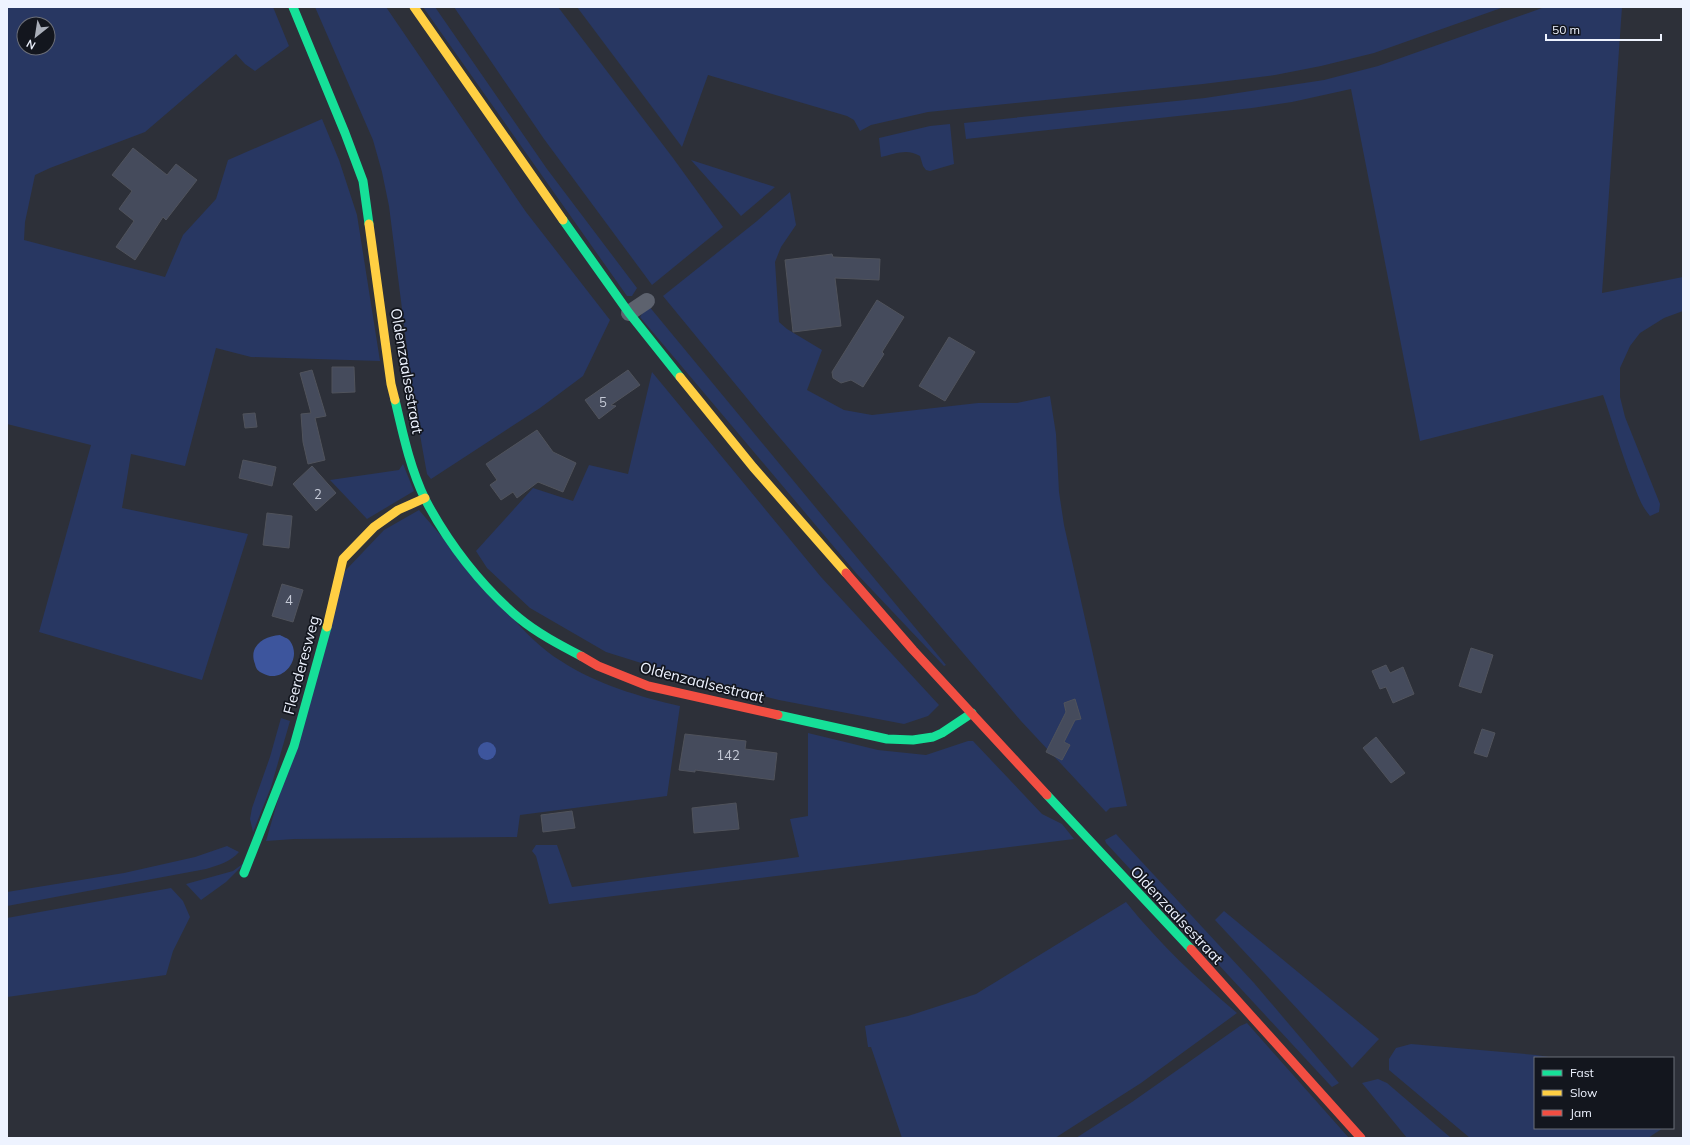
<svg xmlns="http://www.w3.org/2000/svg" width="1690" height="1145" viewBox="0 0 1690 1145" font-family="Mulish,sans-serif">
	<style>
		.green { fill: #283762; fill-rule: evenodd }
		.water { fill: #3d559d }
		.building { fill: #454b5c; stroke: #50535c }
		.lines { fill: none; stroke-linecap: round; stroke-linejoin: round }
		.street { stroke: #5d626e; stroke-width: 16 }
		.fast { stroke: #16e098; stroke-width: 9 }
		.slow { stroke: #ffcf43; stroke-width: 9 }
		.jam { stroke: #f24e42; stroke-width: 9 }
		.labels { text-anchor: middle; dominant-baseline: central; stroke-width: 3.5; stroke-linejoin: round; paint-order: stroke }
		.number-label { font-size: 13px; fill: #c4c9d6 }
		.street-label { font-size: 15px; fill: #eef3ff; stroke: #13161e }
	</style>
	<rect width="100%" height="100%" fill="#2d3039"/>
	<g class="green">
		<path d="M 7,7 L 273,7 L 289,46 L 255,71 L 245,64 L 236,54 L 145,132 L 50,168 L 35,175 L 25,222 L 24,240 L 165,277 L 183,235 L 216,199 L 228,160 L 322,119 L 339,160 L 357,215 L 380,361 L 251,357 L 216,348 L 185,466 L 131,454 L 122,508 L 248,534 L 202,680 L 39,632 L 91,445 L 7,424 ZM 24,24 L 48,24 L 48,48 L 24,48 Z"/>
		<path d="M 315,7 L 386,7 L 526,212 L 610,320 L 583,376 L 540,408 L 431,479 L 427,474 L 413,396 L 389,206 L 382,172 L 373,140 Z"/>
		<path d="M 423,7 L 435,7 L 547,169 L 637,288 L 632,296 L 627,296 Z"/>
		<path d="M 454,7 L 558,7 L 673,158 L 723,227 L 652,285 L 544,139 Z"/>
		<path d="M 577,7 L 1504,7 L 1374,53 L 1321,66 L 1275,75 L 1203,84 L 928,112 L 871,125 L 860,131 L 854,120 L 847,116 L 708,75 L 682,147 Z"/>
		<path d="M 1545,7 L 1622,7 L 1602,293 L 1683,277 L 1683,311 L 1664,318 L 1640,333 L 1630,346 L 1620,368 L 1620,397 L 1625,417 L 1660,504 L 1659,512 L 1650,516 C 1641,506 1637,493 1632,480 C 1621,452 1613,423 1603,395 L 1420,441 L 1351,89 L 1292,102 L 1252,108 L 966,139 L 964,123 L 1205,98 L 1324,80 L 1378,66 Z"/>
		<path d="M 950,124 L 954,164 L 930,171 L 926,170 L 923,166 L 920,156 C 907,148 895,154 881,157 L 879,138 L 930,126 Z"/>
		<path d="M 691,160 L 775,187 L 741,216 Z"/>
		<path d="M 790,192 L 796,225 L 781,247 L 775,262 L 779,322 L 787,329 L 822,350 L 807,390 L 844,410 L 872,415 L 978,403 L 1017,403 L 1050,396 L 1056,434 L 1059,492 L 1064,525 L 1127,806 L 1110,808 L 1106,812 L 1021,721 L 769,425 L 663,296 L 757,221 Z"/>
		<path d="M 648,305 L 946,665 L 944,666 L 856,573 L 640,317 Z"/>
		<path d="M 652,372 L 821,577 L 939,705 L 928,716 L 904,724 L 779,700 L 689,678 L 606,652 L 530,608 L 487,568 L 476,551 L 533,488 L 573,501 L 589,465 L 628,474 Z"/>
		<path d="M 403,464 L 414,491 L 367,519 L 330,480 L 399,470 Z"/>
		<path d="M 419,510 C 443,538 467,566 491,593 C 512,617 533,644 561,661 C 596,684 640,697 680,706 L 667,796 L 520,815 L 517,837 L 294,839 L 266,841 L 344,572 L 384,530 Z"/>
		<path d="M 281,718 L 290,721 L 271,787 L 253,832 L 250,819 L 252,808 L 270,757 Z"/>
		<path d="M 808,733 L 878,750 L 926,755 L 968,741 L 973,741 L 1042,814 L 1062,824 L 1074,839 L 549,904 L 536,856 L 532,851 L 536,845 L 557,845 L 572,887 L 799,857 L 790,819 L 808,816 Z"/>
		<path d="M 1116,834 L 1254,983 L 1339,1083 L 1332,1087 L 1329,1084 L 1106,843 L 1105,840 Z"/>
		<path d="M 227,846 L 239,852 C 230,862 219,865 206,869 L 7,906 L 7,892 L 124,873 L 195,857 Z"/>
		<path d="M 248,860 L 226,882 L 201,900 L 186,884 L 233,871 Z"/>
		<path d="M 171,888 L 183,901 L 190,917 L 173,951 L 166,975 L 7,997 L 7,918 Z"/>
		<path d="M 1126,902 C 1159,943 1197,979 1237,1013 L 1141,1083 L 1055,1138 L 902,1138 L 871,1047 L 868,1047 L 865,1026 L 908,1016 L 976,994 Z"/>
		<path d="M 1224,911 L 1379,1039 L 1352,1068 L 1215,920 Z"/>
		<path d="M 1247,1023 L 1349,1138 L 1076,1138 L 1132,1102 L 1240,1026 Z"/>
		<path d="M 1411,1044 L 1536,1055 L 1555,1058 L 1535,1058 L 1535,1128 L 1663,1128 L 1648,1138 L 1470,1138 L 1389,1070 L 1389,1059 L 1396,1048 Z"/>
		<path d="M 1378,1079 L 1387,1083 L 1451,1138 L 1407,1138 L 1362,1083 Z"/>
	</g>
	<g class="water">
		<path d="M 280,635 C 283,637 288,638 290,641 C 303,659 282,685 262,673 C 258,671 256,669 255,664 C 248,646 264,636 280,635 Z"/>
		<circle cx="487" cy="751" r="9"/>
	</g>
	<g class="building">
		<path d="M 133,148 L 167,175 L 176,164 L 197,180 L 166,220 L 163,217 L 135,260 L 116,247 L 134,221 L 119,209 L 132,191 L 112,175 Z"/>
		<path d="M 832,254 L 833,257 L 880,259 L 879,280 L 835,278 L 841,326 L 793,332 L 785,260 Z"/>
		<path d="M 877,300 L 904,317 L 882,352 L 884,354 L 863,387 L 851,380 L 841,383 L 833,378 L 832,372 Z"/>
		<path d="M 949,337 L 975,352 L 945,401 L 919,386 Z"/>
		<path d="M 332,367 L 354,367 L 355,392 L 332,393 Z"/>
		<path d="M 312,370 L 326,416 L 315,418 L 325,460 L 308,464 L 303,442 L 301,414 L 311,413 L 300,373 Z"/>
		<path d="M 628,370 L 640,385 L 611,405 L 616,406 L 599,419 L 585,400 Z"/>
		<path d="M 255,413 L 257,427 L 245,428 L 243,414 Z"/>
		<path d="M 537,430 L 553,452 L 576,463 L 563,492 L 538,482 L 517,498 L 513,492 L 501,500 L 490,485 L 497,480 L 486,464 Z"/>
		<path d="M 243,460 L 276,467 L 272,486 L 239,478 Z"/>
		<path d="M 312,466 L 336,493 L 316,511 L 293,484 Z"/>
		<path d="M 267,513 L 292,516 L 289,548 L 263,545 Z"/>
		<path d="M 282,584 L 303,590 L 293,622 L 272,616 Z"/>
		<path d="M 1471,648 L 1493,655 L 1481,693 L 1459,686 Z"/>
		<path d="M 1386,665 L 1390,673 L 1403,667 L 1414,694 L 1393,703 L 1386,687 L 1380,689 L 1372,671 Z"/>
		<path d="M 1075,699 L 1081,719 L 1075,720 L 1064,742 L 1070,745 L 1062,760 L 1046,752 L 1066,712 L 1064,703 Z"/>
		<path d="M 1482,729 L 1495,733 L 1487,757 L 1474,753 Z"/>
		<path d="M 685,734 L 746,741 L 745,749 L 777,753 L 774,780 L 695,770 L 695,772 L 679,770 Z"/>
		<path d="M 1376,737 L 1405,773 L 1391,783 L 1363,748 Z"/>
		<path d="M 736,803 L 739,829 L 694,833 L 692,808 Z"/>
		<path d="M 572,811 L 575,828 L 543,832 L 541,815 Z"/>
	</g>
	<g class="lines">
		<path class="street" d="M 629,313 L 647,301"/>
		<g class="fast">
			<path d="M 293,7 L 345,133 L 363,181 L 369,224"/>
			<path d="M 563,220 L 629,313 L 680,377"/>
			<path d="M 395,400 C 403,434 410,468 425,499 C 448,543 481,586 519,618 C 537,633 560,645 581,656"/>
			<path d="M 778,715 L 887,739 L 913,740 L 933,737 L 942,733 L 972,713"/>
			<path d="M 1047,795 L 1191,949"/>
			<path d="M 244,873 L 294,746 L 327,627"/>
		</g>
		<g class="slow">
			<path d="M 414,7 L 563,220"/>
			<path d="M 369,224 L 391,384 L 395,400"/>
			<path d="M 680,377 L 753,467 L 846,573"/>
			<path d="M 327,627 L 343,559 L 374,527 L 398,510 L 425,498"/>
		</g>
		<g class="jam">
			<path d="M 846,573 L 913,650 L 1047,795"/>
			<path d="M 581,656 L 598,666 L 648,686 L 778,715"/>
			<path d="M 1191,949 L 1361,1138"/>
		</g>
	</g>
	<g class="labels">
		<g class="number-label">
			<text x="603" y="402">5</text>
			<text x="318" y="494">2</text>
			<text x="289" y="600">4</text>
			<text x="728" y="755">142</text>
		</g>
		<g class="street-label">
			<text transform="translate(407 371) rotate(80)">Oldenzaalsestraat</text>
			<text transform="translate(301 665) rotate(-75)">Fleerderesweg</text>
			<text transform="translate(702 682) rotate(14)">Oldenzaalsestraat</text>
			<text transform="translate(1177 915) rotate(47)">Oldenzaalsestraat</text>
		</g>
	</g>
	<rect width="1690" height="1145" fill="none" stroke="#eef3ff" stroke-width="16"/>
	<rect x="1534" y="1057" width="140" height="72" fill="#13161e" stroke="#6b6e78"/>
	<rect x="1542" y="1070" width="20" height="6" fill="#16e098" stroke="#6b6e78"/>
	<text x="1570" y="1077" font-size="12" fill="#eef3ff">Fast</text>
	<rect x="1542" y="1090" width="20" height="6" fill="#ffcf43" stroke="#6b6e78"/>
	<text x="1570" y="1097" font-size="12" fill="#eef3ff">Slow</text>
	<rect x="1542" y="1110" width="20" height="6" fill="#f24e42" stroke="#6b6e78"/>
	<text x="1570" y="1117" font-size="12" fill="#eef3ff">Jam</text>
	<g transform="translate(36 36) rotate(210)"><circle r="19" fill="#13161e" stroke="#6b6e78"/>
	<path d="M0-3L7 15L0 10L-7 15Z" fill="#aaafba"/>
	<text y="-6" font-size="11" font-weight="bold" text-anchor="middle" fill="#eef3ff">N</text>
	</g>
	<path d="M1546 34v6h115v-6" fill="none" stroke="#eef3ff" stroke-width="2"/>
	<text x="1552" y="34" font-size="12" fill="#eef3ff" stroke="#13161e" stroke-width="3" paint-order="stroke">50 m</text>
</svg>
